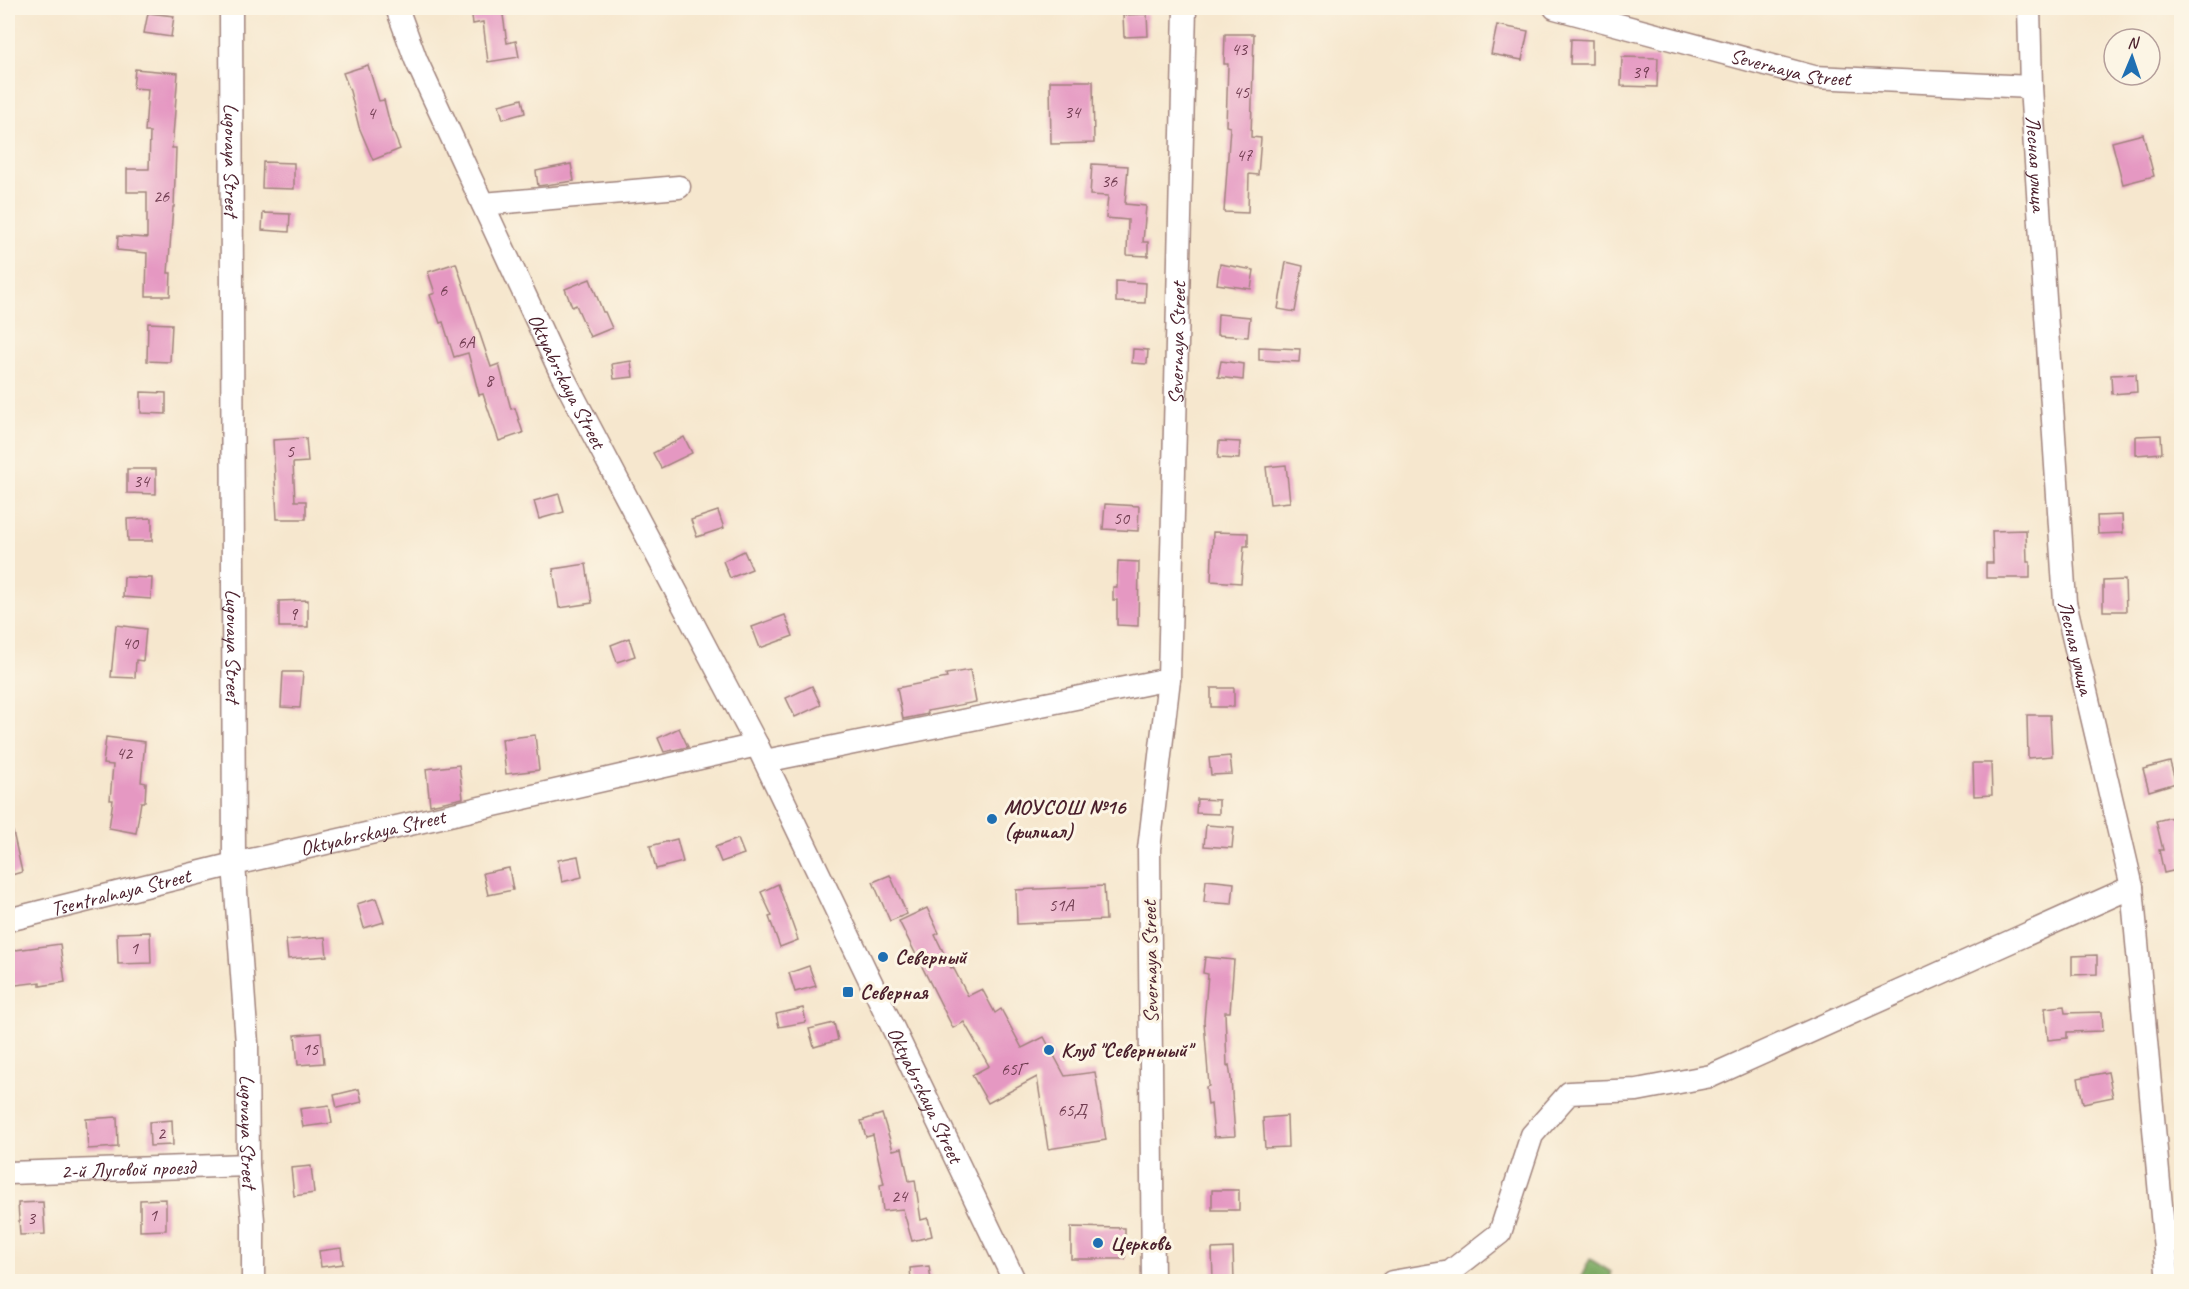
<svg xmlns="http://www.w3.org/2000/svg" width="2189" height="1289" viewBox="0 0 2189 1289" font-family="Caveat,sans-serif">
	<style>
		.forest { fill: #7daa63; stroke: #646447; stroke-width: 1.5 }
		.building { fill: #e598c2 }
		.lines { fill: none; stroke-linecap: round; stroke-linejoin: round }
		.minor-casing { stroke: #a0837c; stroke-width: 25 }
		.minor { stroke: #fff; stroke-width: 22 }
		.poi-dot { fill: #1f6fb2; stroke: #fcf5e5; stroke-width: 2 }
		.labels { text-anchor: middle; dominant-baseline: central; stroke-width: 6; stroke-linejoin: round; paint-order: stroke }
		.number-label { font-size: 18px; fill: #713d51 }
		.street-label { font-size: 21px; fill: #4a1f2b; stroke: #fcf5e5 }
		.poi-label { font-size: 21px; font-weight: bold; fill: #4a1f2b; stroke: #fcf5e5; text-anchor: start }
	</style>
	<rect width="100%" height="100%" fill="#fcf5e5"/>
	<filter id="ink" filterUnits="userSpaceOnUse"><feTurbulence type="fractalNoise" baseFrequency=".0167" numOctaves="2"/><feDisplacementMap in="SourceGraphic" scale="12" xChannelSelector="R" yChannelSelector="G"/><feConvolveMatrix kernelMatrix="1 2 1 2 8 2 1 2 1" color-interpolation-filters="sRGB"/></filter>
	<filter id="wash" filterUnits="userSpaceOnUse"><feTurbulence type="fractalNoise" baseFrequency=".008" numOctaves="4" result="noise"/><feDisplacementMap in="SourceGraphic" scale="24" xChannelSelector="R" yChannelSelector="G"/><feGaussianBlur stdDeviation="1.35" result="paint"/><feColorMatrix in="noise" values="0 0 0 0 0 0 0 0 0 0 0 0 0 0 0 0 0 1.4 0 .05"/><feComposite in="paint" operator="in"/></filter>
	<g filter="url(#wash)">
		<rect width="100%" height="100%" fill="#f6e7ce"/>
		<path class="forest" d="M 1590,1259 L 1611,1272 L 1611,1281 L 1579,1281 Z"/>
		<g id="blocks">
			<g class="building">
				<path d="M 471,8 L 502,8 L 507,43 L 516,41 L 519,57 L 488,62 L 483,22 L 473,24 Z"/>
				<path d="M 148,13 L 174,16 L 171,37 L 144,33 Z"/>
				<path d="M 1147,14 L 1148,36 L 1124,37 L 1123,15 Z"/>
				<path d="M 1497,25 L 1528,31 L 1522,60 L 1491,54 Z"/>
				<path d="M 1225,34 L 1254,34 L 1251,137 L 1261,138 L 1258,175 L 1249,174 L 1248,213 L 1224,212 L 1230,127 L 1226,126 L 1228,64 L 1224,64 Z"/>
				<path d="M 1571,39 L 1592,40 L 1592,64 L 1570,64 Z"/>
				<path d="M 1622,57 L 1658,58 L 1657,87 L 1621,86 Z"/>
				<path d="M 368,65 L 379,101 L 384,100 L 392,132 L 393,131 L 400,149 L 373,160 L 359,127 L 350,91 L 343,73 Z"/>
				<path d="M 135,69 L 178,73 L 172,148 L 176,148 L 174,207 L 173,207 L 168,273 L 171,273 L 170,296 L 146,296 L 147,253 L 117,250 L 118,236 L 147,238 L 147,192 L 127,192 L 127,169 L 149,169 L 150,132 L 145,132 L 148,89 L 133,88 Z"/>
				<path d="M 1050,81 L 1093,81 L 1094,143 L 1051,144 Z"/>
				<path d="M 522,99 L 525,113 L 503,119 L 499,105 Z"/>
				<path d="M 2143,134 L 2154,176 L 2123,184 L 2112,142 Z"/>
				<path d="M 263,162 L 294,163 L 294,189 L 262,188 Z"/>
				<path d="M 571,164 L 574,181 L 538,186 L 536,171 Z"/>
				<path d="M 1092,164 L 1128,166 L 1125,204 L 1146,206 L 1143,242 L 1148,242 L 1148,256 L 1127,255 L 1128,220 L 1106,218 L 1108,196 L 1090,195 Z"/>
				<path d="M 263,213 L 290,214 L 289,232 L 262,230 Z"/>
				<path d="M 1286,262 L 1303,266 L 1295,312 L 1278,309 Z"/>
				<path d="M 456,263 L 491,367 L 499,364 L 511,409 L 515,408 L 523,433 L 499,441 L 483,394 L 479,395 L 468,353 L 454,357 L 443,322 L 440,323 L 430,295 L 435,293 L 428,272 Z"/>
				<path d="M 1220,264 L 1254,270 L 1251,289 L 1217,284 Z"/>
				<path d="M 590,279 L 603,312 L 605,312 L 612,328 L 590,337 L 576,305 L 572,307 L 565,289 Z"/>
				<path d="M 1116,281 L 1146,283 L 1145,303 L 1116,302 Z"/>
				<path d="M 1218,314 L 1250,317 L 1248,337 L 1217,335 Z"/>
				<path d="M 148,323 L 172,324 L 170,362 L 147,361 Z"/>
				<path d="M 1259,347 L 1300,349 L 1299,362 L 1259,360 Z"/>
				<path d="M 1133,349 L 1148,350 L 1147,364 L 1132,363 Z"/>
				<path d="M 631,361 L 633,377 L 614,379 L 612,364 Z"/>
				<path d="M 1221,361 L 1244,364 L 1243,380 L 1218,377 Z"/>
				<path d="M 2136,374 L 2137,392 L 2112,394 L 2111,375 Z"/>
				<path d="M 141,392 L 166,393 L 166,414 L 141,413 Z"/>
				<path d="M 2161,435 L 2162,453 L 2136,455 L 2136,436 Z"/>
				<path d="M 684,437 L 692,453 L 661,468 L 653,453 Z"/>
				<path d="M 306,438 L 308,462 L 293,463 L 295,501 L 306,501 L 306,519 L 277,519 L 273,440 Z"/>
				<path d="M 1219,441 L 1240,442 L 1239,459 L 1218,458 Z"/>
				<path d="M 1286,465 L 1290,502 L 1270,504 L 1266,467 Z"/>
				<path d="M 127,469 L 156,469 L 156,494 L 127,493 Z"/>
				<path d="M 559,494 L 564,512 L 539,519 L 534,501 Z"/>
				<path d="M 1105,504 L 1139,506 L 1138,531 L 1103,529 Z"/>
				<path d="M 718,511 L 724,528 L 697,537 L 691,520 Z"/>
				<path d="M 2122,515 L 2123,533 L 2098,534 L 2097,516 Z"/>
				<path d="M 152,518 L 152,541 L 128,541 L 127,519 Z"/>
				<path d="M 2026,530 L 2027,562 L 2030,562 L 2030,578 L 1986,578 L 1986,563 L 1993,563 L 1992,531 Z"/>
				<path d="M 1213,532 L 1248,533 L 1248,546 L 1244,546 L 1241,583 L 1211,581 Z"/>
				<path d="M 744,551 L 752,569 L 730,578 L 723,561 Z"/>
				<path d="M 1118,561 L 1139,562 L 1138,626 L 1117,625 L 1117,600 L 1113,600 L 1113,587 L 1117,587 Z"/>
				<path d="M 586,564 L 592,603 L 559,608 L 553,569 Z"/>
				<path d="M 124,577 L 152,578 L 151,599 L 123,597 Z"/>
				<path d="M 2125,580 L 2126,611 L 2103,611 L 2103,581 Z"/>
				<path d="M 308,600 L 308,627 L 279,627 L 279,601 Z"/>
				<path d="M 785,615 L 793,636 L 760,648 L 752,627 Z"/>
				<path d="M 116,625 L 146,629 L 143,661 L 136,660 L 135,678 L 111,677 Z"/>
				<path d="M 629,638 L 635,656 L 617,662 L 611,645 Z"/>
				<path d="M 970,670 L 976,702 L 927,711 L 928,714 L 903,719 L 897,688 L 947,678 L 946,674 Z"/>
				<path d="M 283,672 L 303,672 L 300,708 L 281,707 Z"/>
				<path d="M 812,686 L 821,705 L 795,717 L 786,698 Z"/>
				<rect x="1211" y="688" width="23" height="19"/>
				<path d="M 2027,715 L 2050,715 L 2052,756 L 2028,758 Z"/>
				<path d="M 679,728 L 688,747 L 664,752 L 658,738 Z"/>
				<path d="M 535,735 L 539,770 L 506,774 L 502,739 Z"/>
				<path d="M 106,737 L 145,742 L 141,782 L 146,783 L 145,802 L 141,802 L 136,833 L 109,828 L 113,800 L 110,800 L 113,765 L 103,764 Z"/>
				<path d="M 1230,756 L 1232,774 L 1211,775 L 1209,758 Z"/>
				<path d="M 2170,762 L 2176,783 L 2149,791 L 2143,769 Z"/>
				<path d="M 1973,763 L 1991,763 L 1992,795 L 1974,796 Z"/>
				<path d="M 459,765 L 463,798 L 430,805 L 426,769 Z"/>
				<path d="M 1197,799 L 1219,800 L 1219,814 L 1196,813 Z"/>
				<path d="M 2181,815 L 2181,869 L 2164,873 L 2159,850 L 2163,850 L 2156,821 Z"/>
				<path d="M 1206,825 L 1234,827 L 1232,848 L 1204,846 Z"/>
				<path d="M 13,832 L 22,872 L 8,876 L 8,833 Z"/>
				<path d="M 677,839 L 683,862 L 656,869 L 650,846 Z"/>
				<path d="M 738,839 L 744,854 L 721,862 L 715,847 Z"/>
				<path d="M 578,856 L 582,877 L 562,882 L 558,860 Z"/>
				<path d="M 509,868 L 513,890 L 488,895 L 483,873 Z"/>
				<path d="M 890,875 L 907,914 L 890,921 L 873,882 Z"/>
				<path d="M 1206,880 L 1234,883 L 1232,904 L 1204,902 Z"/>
				<path d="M 778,884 L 798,940 L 780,947 L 769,917 L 772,916 L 761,892 Z"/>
				<path d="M 1104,886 L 1106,920 L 1017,924 L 1016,890 Z"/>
				<path d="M 376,898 L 384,922 L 364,928 L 357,904 Z"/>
				<path d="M 927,908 L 939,933 L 935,935 L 951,968 L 953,967 L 968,996 L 982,989 L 995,1013 L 1001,1009 L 1022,1048 L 1044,1037 L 1065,1076 L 1095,1072 L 1106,1140 L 1048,1149 L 1037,1077 L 988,1103 L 972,1075 L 989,1066 L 964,1022 L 953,1028 L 899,921 Z"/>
				<path d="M 150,932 L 151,963 L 118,964 L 117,933 Z"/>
				<path d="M 325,937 L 327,956 L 288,959 L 286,940 Z"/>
				<path d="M 60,944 L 65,982 L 40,986 L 40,982 L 8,986 L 8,951 Z"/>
				<path d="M 2097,955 L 2097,974 L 2072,975 L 2072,956 Z"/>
				<path d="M 1205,957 L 1234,960 L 1230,1012 L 1225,1012 L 1227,1066 L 1229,1065 L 1231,1079 L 1235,1136 L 1214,1137 L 1211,1104 L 1208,1105 L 1206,1087 L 1209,1086 L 1204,1021 L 1208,974 L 1203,973 Z"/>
				<path d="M 809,966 L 816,986 L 795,992 L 789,973 Z"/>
				<path d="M 2064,1006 L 2065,1013 L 2102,1012 L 2103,1031 L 2067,1032 L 2067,1038 L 2048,1040 L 2045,1008 Z"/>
				<path d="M 803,1008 L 806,1022 L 779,1027 L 776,1014 Z"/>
				<path d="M 834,1023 L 838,1040 L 814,1047 L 809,1029 Z"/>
				<path d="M 321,1033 L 324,1063 L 298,1065 L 295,1035 Z"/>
				<path d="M 2108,1072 L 2113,1097 L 2083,1103 L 2078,1078 Z"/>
				<path d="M 359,1089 L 362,1102 L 337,1108 L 334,1095 Z"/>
				<path d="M 329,1105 L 332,1123 L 303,1127 L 300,1109 Z"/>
				<path d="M 882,1114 L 893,1150 L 902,1148 L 909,1181 L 915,1180 L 921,1220 L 928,1218 L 932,1236 L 912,1241 L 903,1209 L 883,1211 L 880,1185 L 884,1184 L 873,1135 L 866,1137 L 861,1121 Z"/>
				<path d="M 1287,1116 L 1288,1147 L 1265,1148 L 1263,1118 Z"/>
				<path d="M 117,1117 L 118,1147 L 88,1149 L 86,1119 Z"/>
				<path d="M 172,1120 L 173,1145 L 150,1146 L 149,1122 Z"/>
				<path d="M 311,1166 L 314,1193 L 294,1196 L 291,1168 Z"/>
				<rect x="1212" y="1190" width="27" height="20"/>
				<path d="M 166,1199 L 166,1230 L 140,1231 L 140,1200 Z"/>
				<path d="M 43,1202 L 45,1234 L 20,1235 L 18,1203 Z"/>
				<path d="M 1071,1227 L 1125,1228 L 1125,1259 L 1071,1259 Z"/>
				<path d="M 341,1248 L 343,1264 L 321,1267 L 319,1251 Z"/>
				<path d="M 1233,1248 L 1234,1281 L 1213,1281 L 1212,1249 Z"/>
				<path d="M 929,1266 L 931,1280 L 911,1281 L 910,1268 Z"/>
			</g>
		</g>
	</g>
	<g filter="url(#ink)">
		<use href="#blocks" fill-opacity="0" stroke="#a0837c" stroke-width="1.5"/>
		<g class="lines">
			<defs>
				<g id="minor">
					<path id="s1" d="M 231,8 L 234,864 L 247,1043 L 248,1165 L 253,1220 L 253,1282"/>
					<path id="s2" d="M 397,8 L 416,60 L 560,371 L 757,745 L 1015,1282"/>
					<path id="s3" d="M 1555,8 L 1814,77 L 2031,87"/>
					<path id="s4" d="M 2029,8 L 2031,87 L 2065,602 L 2132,887 L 2168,1282"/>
					<path d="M 483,204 L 679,187"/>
					<path d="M 765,761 L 1169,679"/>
					<path id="s5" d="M 8,920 L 234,864 L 757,745"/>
					<path id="s6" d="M 8,1173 L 248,1165"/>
					<path id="s7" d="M 1153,1282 L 1149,849 L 1169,679 L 1185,8"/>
					<path d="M 1392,1282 L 1450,1272 L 1500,1233 L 1532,1135 L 1569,1093 L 1637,1090 L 1711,1076 L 2132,887"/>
				</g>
			</defs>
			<use href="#minor" class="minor-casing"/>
			<use href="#minor" class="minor"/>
		</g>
	</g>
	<g class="poi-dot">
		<circle cx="992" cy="819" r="6"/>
		<circle cx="883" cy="957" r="6"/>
		<rect x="842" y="986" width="12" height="12" rx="3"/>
		<circle cx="1049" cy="1050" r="6"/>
		<circle cx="1098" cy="1243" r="6"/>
	</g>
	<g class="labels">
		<g class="number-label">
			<text x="1239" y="49">43</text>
			<text x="1640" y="72">39</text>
			<text x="1241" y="92">45</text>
			<text x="1072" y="112">34</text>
			<text x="371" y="113">4</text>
			<text x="1244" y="155">47</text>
			<text x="1109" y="181">36</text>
			<text x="161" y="196">26</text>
			<text x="443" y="290">6</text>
			<text x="466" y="342">6А</text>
			<text x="489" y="380">8</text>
			<text x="290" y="451">5</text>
			<text x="141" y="481">34</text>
			<text x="1121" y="518">50</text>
			<text x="293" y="614">9</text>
			<text x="130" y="643">40</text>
			<text x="124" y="753">42</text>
			<text x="1061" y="905">51А</text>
			<text x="134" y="948">1</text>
			<text x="310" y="1049">15</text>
			<text x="1013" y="1069">65Г</text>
			<text x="1072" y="1110">65Д</text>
			<text x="161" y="1133">2</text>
			<text x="899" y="1196">24</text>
			<text x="153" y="1215">1</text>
			<text x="31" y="1218">3</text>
		</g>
		<g class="street-label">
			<text stroke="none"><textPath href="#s3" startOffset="243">Severnaya Street</textPath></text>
			<text stroke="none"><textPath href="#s1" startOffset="152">Lugovaya Street</textPath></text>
			<text stroke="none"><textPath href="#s4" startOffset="156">Лесная улица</textPath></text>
			<text stroke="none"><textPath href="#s7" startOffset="940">Severnaya Street</textPath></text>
			<text stroke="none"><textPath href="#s2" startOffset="410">Oktyabrskaya Street</textPath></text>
			<text stroke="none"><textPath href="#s1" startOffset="638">Lugovaya Street</textPath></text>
			<text stroke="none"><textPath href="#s4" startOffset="642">Лесная улица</textPath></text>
			<text stroke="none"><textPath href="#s5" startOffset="375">Oktyabrskaya Street</textPath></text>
			<text stroke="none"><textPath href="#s5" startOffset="116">Tsentralnaya Street</textPath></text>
			<text transform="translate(1150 962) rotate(-91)">Severnaya Street</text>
			<text stroke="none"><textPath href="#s2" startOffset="1209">Oktyabrskaya Street</textPath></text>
			<text stroke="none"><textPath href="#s1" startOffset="1124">Lugovaya Street</textPath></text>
			<text stroke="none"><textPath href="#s6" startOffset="120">2-й Луговой проезд</textPath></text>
		</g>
		<g class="poi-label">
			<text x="1004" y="807">МОУСОШ №16<tspan x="1004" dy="24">(филиал)</tspan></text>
			<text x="895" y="957">Северный</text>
			<text x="860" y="992">Северная</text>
			<text x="1061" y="1050">Клуб "Северныый"</text>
			<text x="1110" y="1243">Церковь</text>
		</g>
	</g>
	<rect width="2189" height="1289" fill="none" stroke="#fcf5e5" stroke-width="30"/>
	<g transform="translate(2132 57) rotate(2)"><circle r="28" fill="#fcf5e5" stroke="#b59f9b" stroke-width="1.5"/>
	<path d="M0-4.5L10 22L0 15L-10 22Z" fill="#1f6fb2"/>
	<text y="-9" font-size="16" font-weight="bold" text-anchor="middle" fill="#4a1f2b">N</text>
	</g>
</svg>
